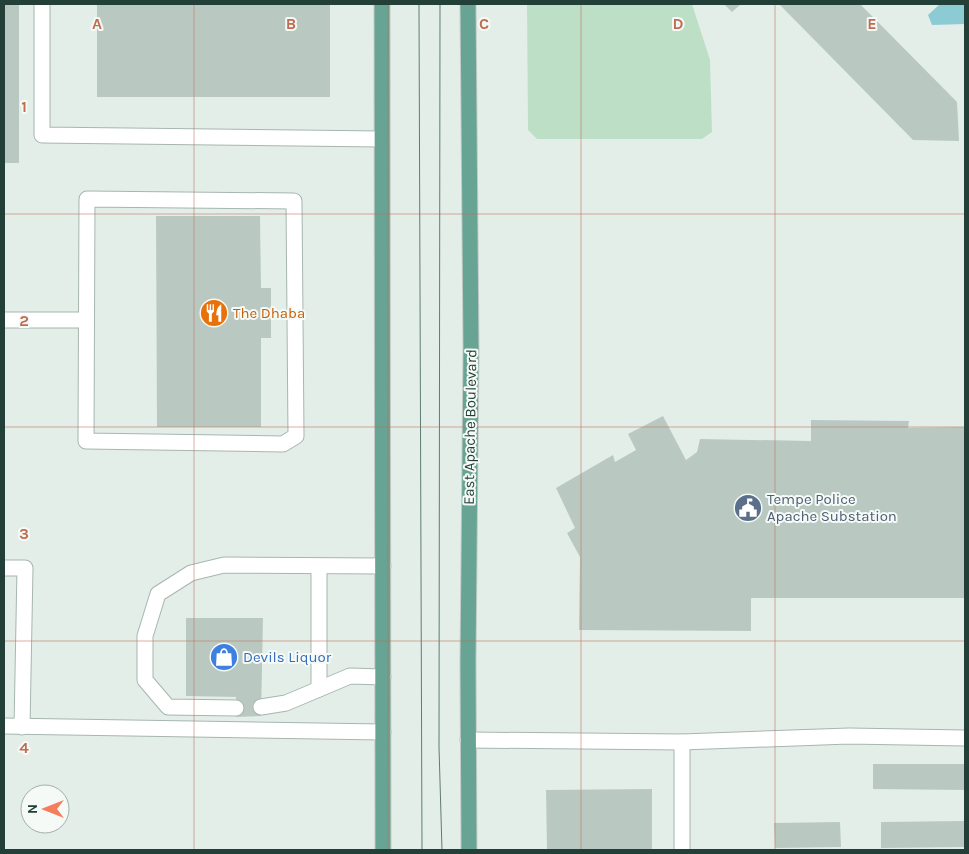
<svg xmlns="http://www.w3.org/2000/svg" width="969" height="854" viewBox="0 0 969 854" font-family="Karla,sans-serif">
	<style>
		.green { fill: #bddfc6 }
		.water { fill: #8ccad4 }
		.building { fill: #b9c9c2 }
		.lines { fill: none; stroke-linecap: round; stroke-linejoin: round }
		.lane-casing { stroke: #a6b6b0; stroke-width: 17 }
		.primary-casing { stroke: #c1cac7; stroke-width: 17 }
		.lane { stroke: #fff; stroke-width: 15 }
		.primary { stroke: #68a494; stroke-width: 15 }
		.tram { stroke: #5e7c73; stroke-width: 1 }
		.grid { fill: none; stroke: #c06e53; stroke-width: 1; stroke-opacity: 0.55 }
		.labels { text-anchor: middle; dominant-baseline: central; stroke-width: 4; stroke-linejoin: round; paint-order: stroke }
		.food-label { font-size: 15px; fill: #c56008; stroke: #f5faf7; text-anchor: start }
		.street-label { font-size: 15px; fill: #234038; stroke: #f5faf7 }
		.service-label { font-size: 15px; fill: #4e5e75; stroke: #f5faf7; text-anchor: start }
		.shop-label { font-size: 15px; fill: #366cbe; stroke: #f5faf7; text-anchor: start }
		.grid-label { font-size: 16px; text-anchor: middle; font-weight: bold; fill: #c06e53; stroke: #f5faf7; stroke-width: 4; stroke-linejoin: round; paint-order: stroke }
	</style>
	<rect width="100%" height="100%" fill="#e4eee9"/>
	<path class="green" d="M 527,4 L 692,4 L 710,60 L 712,132 L 702,139 L 537,139 L 528,130 Z"/>
	<path class="water" d="M 940,4 L 965,4 L 965,24 L 932,25 L 928,15 Z"/>
	<g class="building">
		<rect x="4" y="4" width="15" height="159"/>
		<rect x="97" y="4" width="233" height="93"/>
		<path d="M 724,4 L 741,4 L 732,12 Z"/>
		<path d="M 779,4 L 860,4 L 957,102 L 959,141 L 913,140 Z"/>
		<path d="M 156,216 L 260,216 L 261,288 L 271,288 L 271,338 L 261,338 L 261,427 L 157,427 Z"/>
		<path d="M 663,416 L 686,460 L 697,452 L 700,439 L 811,441 L 811,420 L 909,421 L 908,428 L 965,427 L 965,598 L 751,598 L 751,631 L 579,630 L 580,557 L 567,533 L 575,528 L 556,488 L 613,455 L 615,462 L 636,450 L 628,434 Z"/>
		<path d="M 186,618 L 263,618 L 261,716 L 236,717 L 236,697 L 186,696 Z"/>
		<path d="M 873,764 L 965,764 L 965,790 L 873,789 Z"/>
		<path d="M 652,789 L 652,850 L 547,850 L 546,790 Z"/>
		<path d="M 965,821 L 965,847 L 881,848 L 881,822 Z"/>
		<path d="M 840,822 L 841,847 L 775,848 L 774,823 Z"/>
	</g>
	<g class="lines">
		<defs>
			<g id="lane">
				<path d="M 42,4 L 42,135 L 381,139"/>
				<path d="M 87,199 L 294,201 L 296,436 L 283,444 L 86,441 Z"/>
				<path d="M 4,320 L 86,320"/>
				<path d="M 319,566 L 319,689"/>
				<path d="M 4,568 L 25,568 L 22,727"/>
				<path d="M 261,707 L 286,703 L 350,676 L 383,677"/>
				<path d="M 236,708 L 168,707 L 145,680 L 145,636 L 158,594 L 191,573 L 224,565 L 383,566"/>
				<path d="M 4,726 L 383,732"/>
				<path d="M 468,740 L 682,742 L 849,736 L 965,738"/>
				<path d="M 682,742 L 682,850"/>
			</g>
			<g id="primary">
				<path d="M 382,4 L 383,850"/>
				<path d="M 468,4 L 471,349 L 468,662 L 469,850"/>
			</g>
		</defs>
		<use href="#lane" class="lane-casing"/>
		<use href="#primary" class="primary-casing"/>
		<use href="#lane" class="lane"/>
		<use href="#primary" class="primary"/>
		<g class="tram">
			<path d="M 419,4 L 422,850"/>
			<path d="M 440,4 L 439,747 L 442,850"/>
		</g>
	</g>
	<path class="grid" d="M 194,4 L 194,850M 388,4 L 388,850M 581,4 L 581,850M 775,4 L 775,850M 4,214 L 965,214M 4,427 L 965,427M 4,641 L 965,641"/>
	<defs>
		<symbol id="restaurant-disc" viewBox="-11 -11 22 22"><circle r="9.5" fill="#e8710a" stroke="#f5faf7"/><path d="M-5-6h1v4h1v-4h1v4h1v-4h1v5L-1.5 .5V6h-2V.5L-5-1ZM5-6V6H3V1.5H1.5Q1.5-4 5-6Z" fill="#fff"/></symbol>
		<symbol id="civic-disc" viewBox="-11 -11 22 22"><circle r="9.5" fill="#5c6f8a" stroke="#f5faf7"/><path d="M-.6-6.5H3V-4.5H.6V-3L4-1V1h2V6H-6V1h2V-1L-.6-3ZM-1.2 2.5V6h2.4V2.5Z" fill="#fff"/></symbol>
		<symbol id="shop-disc" viewBox="-11 -11 22 22"><circle r="9.5" fill="#3f7fe0" stroke="#f5faf7"/><path d="M-5-2.5h2.3a2.7 3.5 0 0 1 5.4 0H5L5.5 6h-11ZM-1.5-2.5h3a1.5 2.3 0 0 0-3 0Z" fill="#fff"/></symbol>
	</defs>
	<g fill-rule="evenodd">
		<use href="#restaurant-disc" x="198" y="297" width="32" height="32"/>
		<use href="#civic-disc" x="732" y="492" width="32" height="32"/>
		<use href="#shop-disc" x="208" y="641" width="32" height="32"/>
	</g>
	<g class="labels">
		<g class="food-label">
			<text x="233" y="313">The Dhaba</text>
		</g>
		<g class="street-label">
			<text transform="translate(470 427) rotate(-89)">East Apache Boulevard</text>
		</g>
		<g class="service-label">
			<text x="767" y="499">Tempe Police<tspan x="767" dy="17">Apache Substation</tspan></text>
		</g>
		<g class="shop-label">
			<text x="243" y="657">Devils Liquor</text>
		</g>
	</g>
	<g class="grid-label">
		<text x="97" y="29">A</text>
		<text x="291" y="29">B</text>
		<text x="484" y="29">C</text>
		<text x="678" y="29">D</text>
		<text x="872" y="29">E</text>
		<text x="24" y="112">1</text>
		<text x="24" y="326">2</text>
		<text x="24" y="539">3</text>
		<text x="24" y="753">4</text>
	</g>
	<rect width="969" height="854" fill="none" stroke="#234038" stroke-width="10"/>
	<g transform="translate(45 809) rotate(270)"><circle r="24" fill="#f5faf7" stroke="#a1b0ab"/>
	<path d="M0-4L9 19L0 12L-9 19Z" fill="#f47e5c"/>
	<text y="-8" font-size="14" font-weight="bold" text-anchor="middle" fill="#234038">N</text>
	</g>
</svg>
